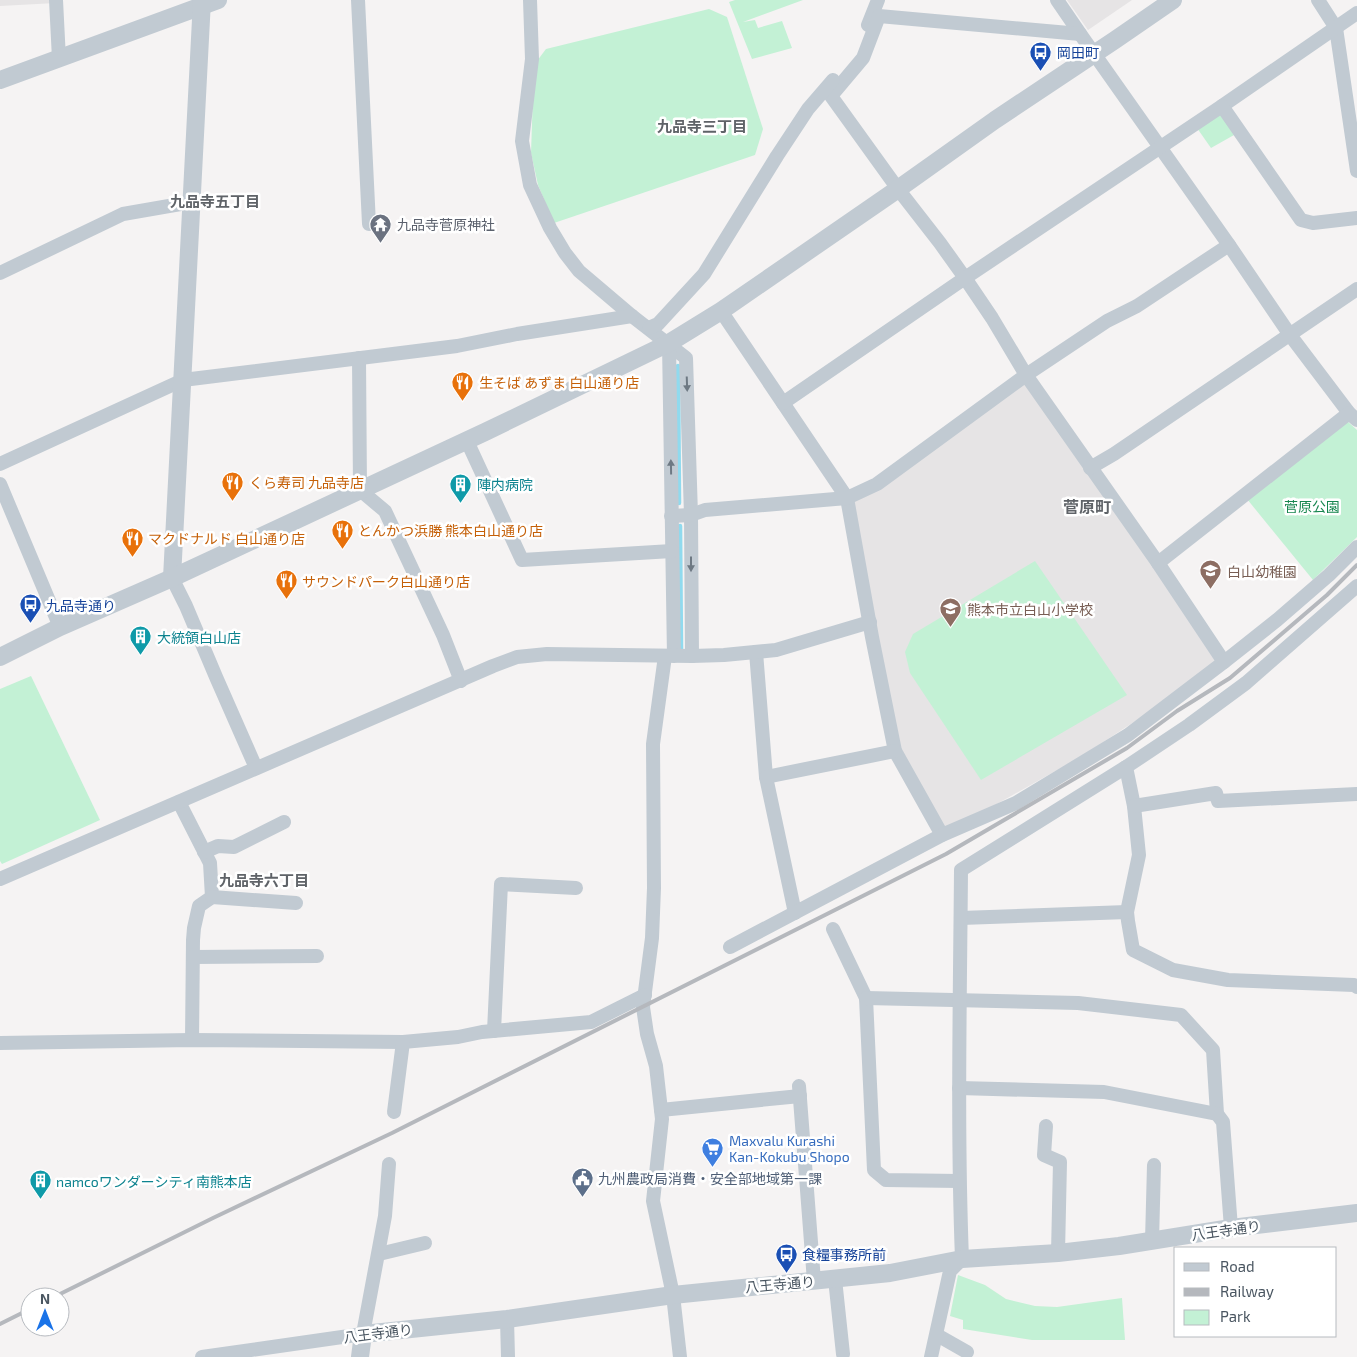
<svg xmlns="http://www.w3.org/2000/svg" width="1357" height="1357" viewBox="0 0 1357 1357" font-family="'Exo 2','Noto Sans JP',sans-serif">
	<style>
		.education { fill: #e6e4e5 }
		.green { fill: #c3f1d5 }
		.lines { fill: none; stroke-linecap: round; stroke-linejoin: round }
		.stream { stroke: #90daee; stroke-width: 4.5 }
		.minor { stroke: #c1cad2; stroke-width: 14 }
		.tertiary { stroke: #c1cad2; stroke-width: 18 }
		.rail { stroke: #b5b8bd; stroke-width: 4 }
		.oneway { fill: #6e7983 }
		.labels { text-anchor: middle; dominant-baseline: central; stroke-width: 5; stroke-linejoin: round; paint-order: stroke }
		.transit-label { font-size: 14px; fill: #164399; stroke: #fff; text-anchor: start }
		.worship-label { font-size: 14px; fill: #5b616d; stroke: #fff; text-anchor: start }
		.food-label { font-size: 14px; fill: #c56008; stroke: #fff; text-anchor: start }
		.culture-label { font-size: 14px; fill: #0d838f; stroke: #fff; text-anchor: start }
		.park-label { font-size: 14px; fill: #17864f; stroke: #fff }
		.education-label { font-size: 14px; fill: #785e54; stroke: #fff; text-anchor: start }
		.shop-label { font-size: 14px; fill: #366cbe; stroke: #fff; text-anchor: start }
		.service-label { font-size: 14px; fill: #4e5e75; stroke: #fff; text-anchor: start }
		.street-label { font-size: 14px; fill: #4a5661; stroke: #fff }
		.neighbourhood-label { font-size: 15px; font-weight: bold; fill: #5f6368; stroke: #fff }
		.quarter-label { font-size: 16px; font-weight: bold; fill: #5f6368; stroke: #fff }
	</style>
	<rect width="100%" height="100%" fill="#f5f3f3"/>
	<g class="education">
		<path d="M 0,0 L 56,0 L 56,3 L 0,6 Z"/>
		<path d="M 1067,0 L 1132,0 L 1088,30 Z"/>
		<path d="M 1026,375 L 1219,666 L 1082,756 L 942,835 L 895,751 L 847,498 Z"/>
	</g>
	<g class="green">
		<path d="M 735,0 L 803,0 L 743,22 L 755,20 L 758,28 L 782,21 L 792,48 L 752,59 L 729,2 Z"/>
		<path d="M 709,9 L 727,17 L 763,129 L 755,155 L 554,223 L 538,185 L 531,153 L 534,65 L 546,49 Z"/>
		<path d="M 1221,114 L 1234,135 L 1211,148 L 1197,128 Z"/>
		<path d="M 1347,421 L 1357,430 L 1357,537 L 1313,580 L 1247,499 Z"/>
		<path d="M 1035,561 L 1127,695 L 981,780 L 910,673 L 905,652 L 913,634 Z"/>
		<path d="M 31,676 L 100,820 L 2,864 L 0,861 L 0,689 Z"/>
		<path d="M 958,1275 L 985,1285 L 1006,1299 L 1035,1306 L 1057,1307 L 1122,1298 L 1125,1340 L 1032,1340 L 963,1329 L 963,1320 L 950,1316 Z"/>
	</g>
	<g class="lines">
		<g class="stream">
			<path d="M 678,366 L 679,503"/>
			<path d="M 680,526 L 681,650"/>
		</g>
		<g class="minor">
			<path d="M 56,0 L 59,59"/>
			<path d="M 358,0 L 369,224"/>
			<path d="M 530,0 L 532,59 L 522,141 L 530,185 L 550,228 L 565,253 L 579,271 L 632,316 L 686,358 L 691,515 L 692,656"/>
			<path d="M 1057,0 L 1083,38 L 1229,245 L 1290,335 L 1349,413 L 1357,420"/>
			<path d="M 1318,0 L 1336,28 L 1357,171"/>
			<path d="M 868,25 L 878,0"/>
			<path d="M 1080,34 L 879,16 L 863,58 L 831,96 L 898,189 L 940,243 L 965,278 L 992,318 L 1026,375 L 1158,563 L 1224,662"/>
			<path d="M 1222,106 L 1357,13"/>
			<path d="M 0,273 L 123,214 L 192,202"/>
			<path d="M 721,311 L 847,498 L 872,637 L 895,751 L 942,835"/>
			<path d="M 649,328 L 658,324 L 704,274 L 777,156 L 808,109 L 833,80"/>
			<path d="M 669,343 L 674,656"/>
			<path d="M 359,358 L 360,490 L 385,511 L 443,635 L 461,681"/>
			<path d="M 783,403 L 965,278 L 1222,106 L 1301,220 L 1313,223 L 1357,218"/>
			<path d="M 467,441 L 522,560 L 672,551"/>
			<path d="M 0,464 L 183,380 L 457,346 L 517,334 L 632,316"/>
			<path d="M 1090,468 L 1114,454 L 1357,289"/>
			<path d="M 0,484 L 60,627"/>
			<path d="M 671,516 L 691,515 L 705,510 L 847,498 L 877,484 L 1026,375 L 1107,321 L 1137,306 L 1229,245"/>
			<path d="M 1158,563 L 1349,413"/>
			<path d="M 172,578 L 186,606 L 216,677 L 256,768"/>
			<path d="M 756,652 L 766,777 L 795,913"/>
			<path d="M 665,656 L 653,744 L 654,888 L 652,938 L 643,1007 L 647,1034 L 656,1066 L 662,1119 L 653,1201 L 673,1295 L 680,1357"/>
			<path d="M 1126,767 L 1134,806 L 1139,855 L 1127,912 L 1128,921 L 1133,950 L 1173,970 L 1228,980 L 1354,985 L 1357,987"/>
			<path d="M 766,777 L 895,751"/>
			<path d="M 179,802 L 210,863 L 212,897 L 199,906 L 194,928 L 193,940 L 192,1040"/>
			<path d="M 1134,806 L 1216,793 L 1218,801 L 1357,794"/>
			<path d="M 204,852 L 218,846 L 234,847 L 284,822"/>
			<path d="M 0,879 L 493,666 L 517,657 L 547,654 L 692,656 L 724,655 L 776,650 L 870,622"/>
			<path d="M 212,897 L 296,903"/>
			<path d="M 961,918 L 1127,912"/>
			<path d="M 833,929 L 866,998 L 874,1170 L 886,1180 L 959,1181"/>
			<path d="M 730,947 L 942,835 L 1016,803 L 1128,735 L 1224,662 L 1277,620 L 1329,575 L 1357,547"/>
			<path d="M 193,957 L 317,956"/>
			<path d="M 866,998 L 1078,1003 L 1181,1015 L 1213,1050 L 1217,1114 L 1223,1122 L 1231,1228"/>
			<path d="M 494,1031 L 501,884 L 576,888"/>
			<path d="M 0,1043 L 192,1040 L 403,1042 L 458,1037 L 482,1032 L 591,1022 L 645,995"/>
			<path d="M 799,1086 L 814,1281"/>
			<path d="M 959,1088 L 1104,1092 L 1217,1114"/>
			<path d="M 661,1110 L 800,1096"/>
			<path d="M 394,1112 L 403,1042"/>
			<path d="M 1046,1126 L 1044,1155 L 1060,1162 L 1058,1253"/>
			<path d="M 1152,1241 L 1154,1165"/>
			<path d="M 379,1254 L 425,1243"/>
			<path d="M 835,1279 L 843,1354"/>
			<path d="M 507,1319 L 508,1357"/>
			<path d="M 937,1335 L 967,1352"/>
			<path d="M 202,1357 L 363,1334 L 385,1216 L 389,1164"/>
			<path d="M 931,1357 L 950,1271 L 962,1259 C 957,1129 960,1000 961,870 L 1126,767 L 1189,725 L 1246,683 L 1357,586"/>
		</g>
		<g class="tertiary">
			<path d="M 0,80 L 218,0"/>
			<path d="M 172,578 L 202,0"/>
			<path d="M 0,657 L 60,627 L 172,578 L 485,432 L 669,343 L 721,311 L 898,189 L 995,120 L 1115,40 L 1173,0"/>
			<path d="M 360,1357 L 363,1334 L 507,1319 L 673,1295 L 890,1273 L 962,1259 L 1058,1253 L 1119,1246 L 1231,1228 L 1357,1213"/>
		</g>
		<g class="rail">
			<path d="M 54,1297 L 213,1218 L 392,1133 L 946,854 L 1127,748 L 1177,711 L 1230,678 L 1327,595 L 1357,565"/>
			<path d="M 0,1324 L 30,1309"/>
		</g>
	</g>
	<defs><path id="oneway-solid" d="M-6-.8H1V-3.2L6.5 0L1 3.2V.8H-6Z" transform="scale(1.25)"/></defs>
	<g class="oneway">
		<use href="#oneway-solid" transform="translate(687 384) rotate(88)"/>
		<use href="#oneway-solid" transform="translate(671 467) rotate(-91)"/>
		<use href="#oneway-solid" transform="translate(691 564) rotate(90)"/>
	</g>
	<defs>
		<symbol id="bus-pin" viewBox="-11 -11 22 30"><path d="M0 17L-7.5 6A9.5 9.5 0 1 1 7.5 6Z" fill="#1a4fb4" stroke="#fff"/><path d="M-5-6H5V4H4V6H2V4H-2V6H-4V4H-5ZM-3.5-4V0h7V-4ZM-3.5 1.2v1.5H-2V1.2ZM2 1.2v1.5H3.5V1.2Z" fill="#fff"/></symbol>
		<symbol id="temple-pin" viewBox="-11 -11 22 30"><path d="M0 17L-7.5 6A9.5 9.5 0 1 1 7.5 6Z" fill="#6b7280" stroke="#fff"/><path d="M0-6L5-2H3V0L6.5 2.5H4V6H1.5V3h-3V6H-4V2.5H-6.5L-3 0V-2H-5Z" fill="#fff"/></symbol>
		<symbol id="restaurant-pin" viewBox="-11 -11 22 30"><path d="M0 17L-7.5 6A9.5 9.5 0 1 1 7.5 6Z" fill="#e8710a" stroke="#fff"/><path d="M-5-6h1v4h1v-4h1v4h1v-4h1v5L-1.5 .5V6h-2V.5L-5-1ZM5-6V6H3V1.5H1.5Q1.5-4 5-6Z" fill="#fff"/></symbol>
		<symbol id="building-pin" viewBox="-11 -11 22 30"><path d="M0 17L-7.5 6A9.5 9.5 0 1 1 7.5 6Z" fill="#0f9aa8" stroke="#fff"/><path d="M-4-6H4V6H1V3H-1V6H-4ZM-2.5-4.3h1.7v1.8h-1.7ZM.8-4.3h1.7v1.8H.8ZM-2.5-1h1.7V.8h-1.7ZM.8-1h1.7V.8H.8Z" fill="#fff"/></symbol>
		<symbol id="school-pin" viewBox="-11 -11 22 30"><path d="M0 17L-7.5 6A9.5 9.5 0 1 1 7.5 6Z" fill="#8d6e63" stroke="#fff"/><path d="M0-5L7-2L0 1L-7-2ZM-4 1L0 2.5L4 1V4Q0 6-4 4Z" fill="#fff"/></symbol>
		<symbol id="supermarket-pin" viewBox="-11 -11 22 30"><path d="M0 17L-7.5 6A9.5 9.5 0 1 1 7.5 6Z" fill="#3f7fe0" stroke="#fff"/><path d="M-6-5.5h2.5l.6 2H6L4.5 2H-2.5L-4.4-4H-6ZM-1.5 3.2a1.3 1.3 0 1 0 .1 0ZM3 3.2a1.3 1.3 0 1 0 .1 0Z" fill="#fff"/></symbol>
		<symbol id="civic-pin" viewBox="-11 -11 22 30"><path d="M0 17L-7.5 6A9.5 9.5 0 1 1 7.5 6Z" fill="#5c6f8a" stroke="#fff"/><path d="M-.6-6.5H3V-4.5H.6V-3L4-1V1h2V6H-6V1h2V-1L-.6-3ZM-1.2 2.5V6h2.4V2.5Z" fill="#fff"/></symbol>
	</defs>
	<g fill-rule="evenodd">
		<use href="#bus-pin" x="1028" y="40" width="25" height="34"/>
		<use href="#temple-pin" x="368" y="212" width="25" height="34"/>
		<use href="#restaurant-pin" x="450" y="370" width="25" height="34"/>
		<use href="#restaurant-pin" x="220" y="470" width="25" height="34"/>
		<use href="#building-pin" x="448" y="472" width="25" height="34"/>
		<use href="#restaurant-pin" x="330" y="518" width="25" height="34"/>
		<use href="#restaurant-pin" x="120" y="526" width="25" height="34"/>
		<use href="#school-pin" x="1198" y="558" width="25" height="34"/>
		<use href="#restaurant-pin" x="274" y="568" width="25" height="34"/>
		<use href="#bus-pin" x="18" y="592" width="25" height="34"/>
		<use href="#school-pin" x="938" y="596" width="25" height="34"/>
		<use href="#building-pin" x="128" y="624" width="25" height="34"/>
		<use href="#supermarket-pin" x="700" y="1136" width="25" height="34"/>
		<use href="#civic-pin" x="570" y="1166" width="25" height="34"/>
		<use href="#building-pin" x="28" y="1168" width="25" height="34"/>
		<use href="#bus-pin" x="774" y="1242" width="25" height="34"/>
	</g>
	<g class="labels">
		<g class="transit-label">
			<text x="1057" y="52">岡田町</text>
			<text x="46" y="605">九品寺通り</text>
			<text x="802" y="1254">食糧事務所前</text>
		</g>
		<g class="worship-label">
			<text x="397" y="224">九品寺菅原神社</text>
		</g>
		<g class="food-label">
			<text x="479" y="382">生そば あずま 白山通り店</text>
			<text x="249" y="482">くら寿司 九品寺店</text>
			<text x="358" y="530">とんかつ浜勝 熊本白山通り店</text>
			<text x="148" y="538">マクドナルド 白山通り店</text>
			<text x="302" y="581">サウンドパーク白山通り店</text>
		</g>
		<g class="culture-label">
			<text x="477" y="484">陣内病院</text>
			<text x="157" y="637">大統領白山店</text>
			<text x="56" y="1181">namcoワンダーシティ南熊本店</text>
		</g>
		<g class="park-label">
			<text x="1312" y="506">菅原公園</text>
		</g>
		<g class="education-label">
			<text x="1227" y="571">白山幼稚園</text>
			<text x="967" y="609">熊本市立白山小学校</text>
		</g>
		<g class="shop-label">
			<text x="729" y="1140">Maxvalu Kurashi<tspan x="729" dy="16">Kan-Kokubu Shopo</tspan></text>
		</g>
		<g class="service-label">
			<text x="598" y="1178">九州農政局消費・安全部地域第一課</text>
		</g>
		<g class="street-label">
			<text transform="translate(1226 1230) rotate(-8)">八王寺通り</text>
			<text transform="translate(780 1284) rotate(-5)">八王寺通り</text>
			<text transform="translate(378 1333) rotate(-7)">八王寺通り</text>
		</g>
		<g class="neighbourhood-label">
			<text x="702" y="126">九品寺三丁目</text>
			<text x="215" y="201">九品寺五丁目</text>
			<text x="264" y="880">九品寺六丁目</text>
		</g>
		<g class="quarter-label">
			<text x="1087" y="506">菅原町</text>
		</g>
	</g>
	<rect x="1174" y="1247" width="162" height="90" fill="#ffffff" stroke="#b7bbc0"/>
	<rect x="1184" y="1263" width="25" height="8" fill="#c1cad2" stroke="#b7bbc0"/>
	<text x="1220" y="1272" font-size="15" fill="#4a5661">Road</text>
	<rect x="1184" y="1288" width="25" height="8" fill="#b5b8bd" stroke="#b7bbc0"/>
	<text x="1220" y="1297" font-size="15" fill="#4a5661">Railway</text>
	<rect x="1184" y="1310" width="25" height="15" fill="#c3f1d5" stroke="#b7bbc0"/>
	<text x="1220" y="1322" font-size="15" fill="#4a5661">Park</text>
	<g transform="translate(45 1312)"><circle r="24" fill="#ffffff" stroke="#b7bbc0"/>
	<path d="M0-4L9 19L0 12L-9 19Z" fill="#1a73e8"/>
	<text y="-8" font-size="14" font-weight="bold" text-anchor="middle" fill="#4a5661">N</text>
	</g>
</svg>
